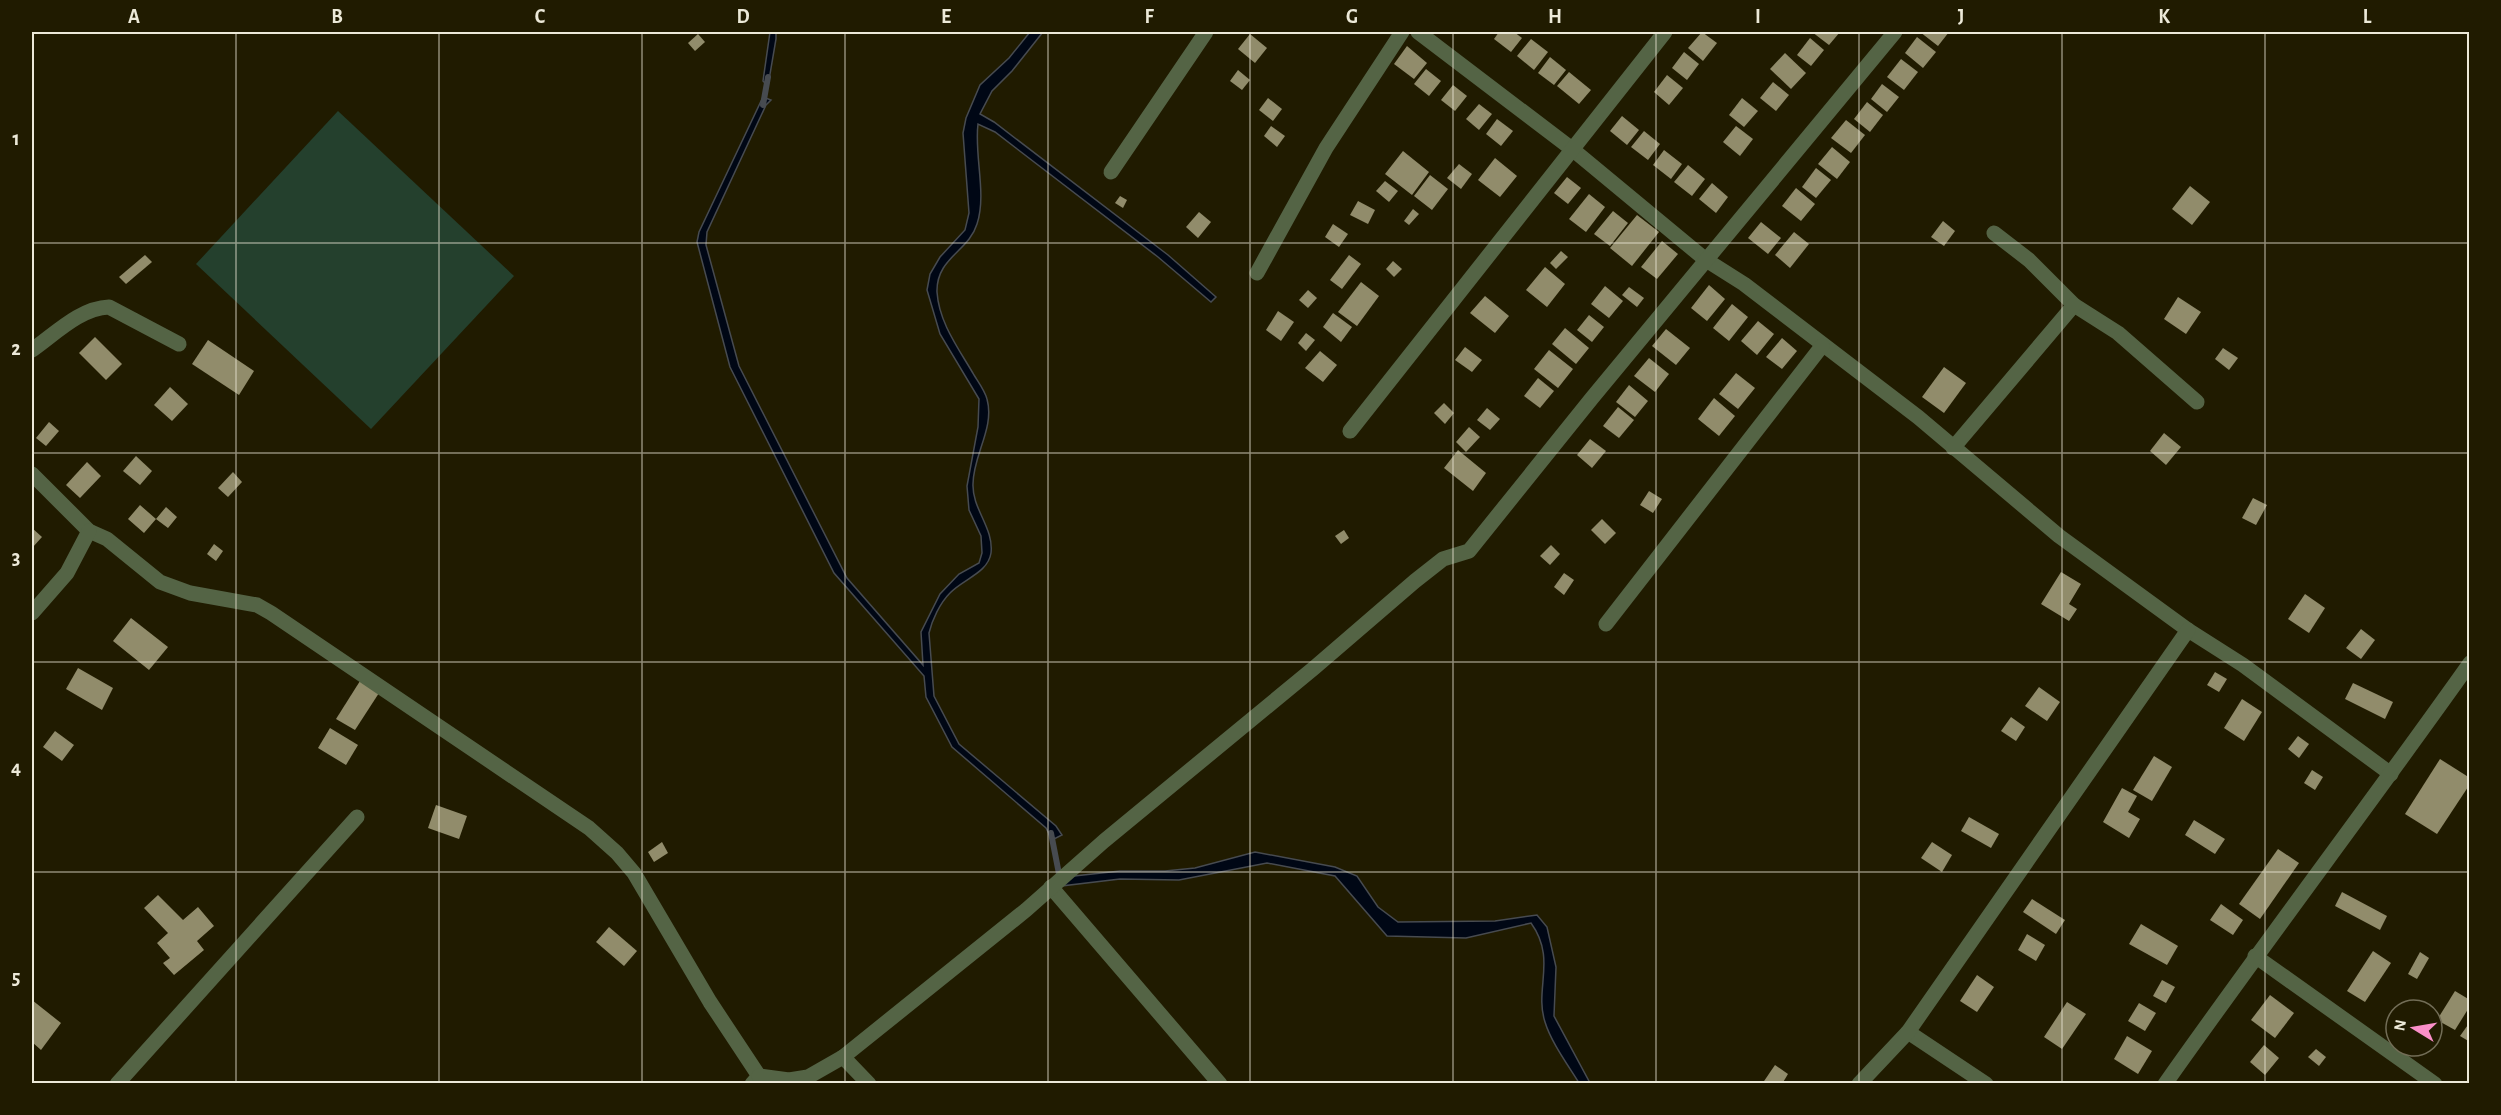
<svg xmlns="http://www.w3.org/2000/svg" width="2501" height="1115" viewBox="0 0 2501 1115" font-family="'Alegreya Sans',sans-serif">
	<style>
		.green { fill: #24402d }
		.water { fill: #000715; stroke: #474b50; stroke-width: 1.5 }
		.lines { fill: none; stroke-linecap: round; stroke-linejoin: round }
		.stream { stroke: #474b50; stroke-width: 6 }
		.building { fill: #918c6b }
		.minor { stroke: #546445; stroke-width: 15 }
		.grid { fill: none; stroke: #ece9d8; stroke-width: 1.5; stroke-opacity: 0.55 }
		.neatline { fill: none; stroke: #ece9d8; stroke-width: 2 }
		.grid-label { font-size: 20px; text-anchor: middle; font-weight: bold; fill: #ece9d8 }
	</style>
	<rect width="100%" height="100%" fill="#201b00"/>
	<path class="green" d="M 338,111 L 514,276 L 371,429 L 196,264 Z"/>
	<g class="water">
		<path d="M 770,32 L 776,32 L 776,39 L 768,86 L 763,81 Z"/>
		<path d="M 1030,32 L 1043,32 L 1012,71 L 992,91 L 980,114 L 994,122 L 1168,255 L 1216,297 L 1211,302 L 1158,257 L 995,132 L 978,124 C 974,155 987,194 977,224 C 969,251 936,258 937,292 C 939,323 959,349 974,375 C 979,383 985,391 987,399 C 995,428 973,455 973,484 C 972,509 994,528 991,553 C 988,573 963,579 950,593 C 940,603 932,620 929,633 L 934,696 L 959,744 L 1056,826 L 1062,835 L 1052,840 L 1046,828 L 952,747 L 926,697 L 924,676 L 834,573 L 730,367 L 697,242 L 699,232 L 763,97 L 771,100 L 766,105 L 707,232 L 706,245 L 739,366 L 847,578 L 923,665 L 921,632 L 940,594 L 959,574 L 979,563 L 982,553 L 981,536 L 969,510 L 967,486 L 978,427 L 979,399 L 940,334 L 927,290 L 930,274 L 940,257 L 965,230 L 969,213 L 963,133 L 966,118 L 980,85 L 1009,58 Z"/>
		<path d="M 1255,852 L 1335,867 L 1357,876 L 1378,907 L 1398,922 L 1495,921 L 1537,915 L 1547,927 L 1556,967 L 1554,1016 L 1590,1083 L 1579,1083 C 1568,1065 1551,1042 1545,1022 C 1534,989 1557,959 1531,923 L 1466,938 L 1387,936 L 1335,876 L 1267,863 L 1179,880 L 1120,879 L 1061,886 L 1065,877 L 1120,871 L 1165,871 L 1195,868 Z"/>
	</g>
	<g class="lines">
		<g class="stream">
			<path d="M 763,105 L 768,77"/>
			<path d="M 1051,833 L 1060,879"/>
		</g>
	</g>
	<g class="building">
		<path d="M 1499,32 L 1514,32 L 1522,38 L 1511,52 L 1494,39 Z"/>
		<path d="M 1702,32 L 1717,43 L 1703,61 L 1688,48 Z"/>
		<path d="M 1812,32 L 1840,32 L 1829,45 Z"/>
		<path d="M 1920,32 L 1949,32 L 1938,46 Z"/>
		<path d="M 698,34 L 705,42 L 695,51 L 688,43 Z"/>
		<path d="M 1250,34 L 1267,48 L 1255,63 L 1238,49 Z"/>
		<path d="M 1917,37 L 1936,52 L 1923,68 L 1905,53 Z"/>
		<path d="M 1810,38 L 1824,50 L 1811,66 L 1797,55 Z"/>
		<path d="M 1531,39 L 1548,52 L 1534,70 L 1517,56 Z"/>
		<path d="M 1407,46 L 1427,63 L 1414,79 L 1394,64 Z"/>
		<path d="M 1684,52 L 1699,64 L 1687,80 L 1672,68 Z"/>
		<path d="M 1785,53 L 1806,73 L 1791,89 L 1770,69 Z"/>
		<path d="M 1550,57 L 1566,70 L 1554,85 L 1538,73 Z"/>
		<path d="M 1901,59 L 1918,72 L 1904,90 L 1887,77 Z"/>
		<path d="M 1426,69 L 1441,81 L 1429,96 L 1414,84 Z"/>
		<path d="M 1238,70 L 1250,80 L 1242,90 L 1230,81 Z"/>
		<path d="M 1569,72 L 1591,90 L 1579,104 L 1557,86 Z"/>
		<path d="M 1667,75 L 1683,88 L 1669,105 L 1654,92 Z"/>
		<path d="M 1773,82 L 1789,95 L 1776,111 L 1760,98 Z"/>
		<path d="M 1882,84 L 1899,97 L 1887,112 L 1871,99 Z"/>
		<path d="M 1453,85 L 1467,96 L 1455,111 L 1441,100 Z"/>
		<path d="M 1268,98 L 1282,109 L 1273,121 L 1259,110 Z"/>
		<path d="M 1742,98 L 1758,111 L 1744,127 L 1729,115 Z"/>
		<path d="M 1867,102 L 1883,115 L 1870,132 L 1854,119 Z"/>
		<path d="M 1479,104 L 1492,114 L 1479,130 L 1466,119 Z"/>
		<path d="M 1622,116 L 1639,130 L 1627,145 L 1610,131 Z"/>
		<path d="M 1497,119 L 1513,131 L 1501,146 L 1486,134 Z"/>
		<path d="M 1846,120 L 1865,135 L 1851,153 L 1831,138 Z"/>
		<path d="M 1271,126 L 1285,136 L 1277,147 L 1264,136 Z"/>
		<path d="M 1736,126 L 1753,139 L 1740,156 L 1723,142 Z"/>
		<path d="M 1644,131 L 1660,144 L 1648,160 L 1631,147 Z"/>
		<path d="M 1832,147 L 1850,162 L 1837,179 L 1818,164 Z"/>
		<path d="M 1664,150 L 1682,164 L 1671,179 L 1653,165 Z"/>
		<path d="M 1403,151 L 1429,172 L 1412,195 L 1385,174 Z"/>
		<path d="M 1495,158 L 1517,176 L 1500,197 L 1478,180 Z"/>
		<path d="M 1459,164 L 1472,174 L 1461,189 L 1447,178 Z"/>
		<path d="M 1688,165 L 1705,179 L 1692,196 L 1674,182 Z"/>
		<path d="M 1816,168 L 1831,180 L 1816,198 L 1802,187 Z"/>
		<path d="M 1430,175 L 1448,189 L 1432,210 L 1414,196 Z"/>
		<path d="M 1567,177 L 1581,188 L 1568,204 L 1554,193 Z"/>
		<path d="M 1385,181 L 1398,191 L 1389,202 L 1376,191 Z"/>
		<path d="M 1712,183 L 1728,197 L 1716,213 L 1699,199 Z"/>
		<path d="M 2190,186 L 2210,202 L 2192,225 L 2172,209 Z"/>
		<path d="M 1796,188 L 1815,204 L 1801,221 L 1782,206 Z"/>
		<path d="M 1589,194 L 1605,207 L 1586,232 L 1569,219 Z"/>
		<path d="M 1120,196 L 1127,200 L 1123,208 L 1115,203 Z"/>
		<path d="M 1358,201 L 1375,210 L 1368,224 L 1350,215 Z"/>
		<path d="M 1413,209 L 1419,214 L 1409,225 L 1404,221 Z"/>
		<path d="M 1613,211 L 1628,223 L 1610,246 L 1594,234 Z"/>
		<path d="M 1199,212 L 1211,222 L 1198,238 L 1186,227 Z"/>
		<path d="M 1637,215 L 1659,232 L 1632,266 L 1610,248 Z"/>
		<path d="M 1943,221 L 1955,231 L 1944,246 L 1931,237 Z"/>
		<path d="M 1761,222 L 1781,238 L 1768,254 L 1748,238 Z"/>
		<path d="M 1333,224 L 1348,234 L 1339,247 L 1325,237 Z"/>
		<path d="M 1794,232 L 1809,244 L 1790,268 L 1775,255 Z"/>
		<path d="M 1662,241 L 1678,254 L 1657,279 L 1641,267 Z"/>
		<path d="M 1561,251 L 1568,257 L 1556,269 L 1550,263 Z"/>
		<path d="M 145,255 L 152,262 L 126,284 L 119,277 Z"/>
		<path d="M 1349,255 L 1361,264 L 1342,289 L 1330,280 Z"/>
		<path d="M 1393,261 L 1402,269 L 1394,277 L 1386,269 Z"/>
		<path d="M 1545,267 L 1565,284 L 1547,307 L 1526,290 Z"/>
		<path d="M 1361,282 L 1379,296 L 1357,326 L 1338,312 Z"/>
		<path d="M 1709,285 L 1725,299 L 1707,321 L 1691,308 Z"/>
		<path d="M 1605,286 L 1623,301 L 1609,318 L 1591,304 Z"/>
		<path d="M 1629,287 L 1644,298 L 1637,307 L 1622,295 Z"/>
		<path d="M 1308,290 L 1317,298 L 1308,308 L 1299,300 Z"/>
		<path d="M 1485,296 L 1509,316 L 1495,333 L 1470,313 Z"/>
		<path d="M 2178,297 L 2201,312 L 2186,334 L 2164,319 Z"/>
		<path d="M 1732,304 L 1748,317 L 1729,341 L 1713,328 Z"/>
		<path d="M 1278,311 L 1294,322 L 1281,341 L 1266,330 Z"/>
		<path d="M 1333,313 L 1352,327 L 1341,342 L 1323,327 Z"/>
		<path d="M 1589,315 L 1604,327 L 1592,342 L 1577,330 Z"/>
		<path d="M 1758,321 L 1774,334 L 1757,355 L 1741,341 Z"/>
		<path d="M 1565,328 L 1589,348 L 1576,364 L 1552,344 Z"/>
		<path d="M 1666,329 L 1690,348 L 1676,365 L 1652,346 Z"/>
		<path d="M 1306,333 L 1315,340 L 1306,351 L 1298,343 Z"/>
		<path d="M 95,337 L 122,364 L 106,380 L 79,353 Z"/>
		<path d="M 1782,338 L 1797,351 L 1782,369 L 1766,357 Z"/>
		<path d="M 208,340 L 254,371 L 239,395 L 192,364 Z"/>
		<path d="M 1465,347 L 1482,360 L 1472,372 L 1455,360 Z"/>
		<path d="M 2223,348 L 2238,358 L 2229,370 L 2215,359 Z"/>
		<path d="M 1549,350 L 1573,369 L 1558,388 L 1534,369 Z"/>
		<path d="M 1320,351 L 1337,365 L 1323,382 L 1305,368 Z"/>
		<path d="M 1649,358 L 1669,374 L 1655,392 L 1634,376 Z"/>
		<path d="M 1944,367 L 1966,383 L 1944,413 L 1922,397 Z"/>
		<path d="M 1736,373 L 1755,388 L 1738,409 L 1719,394 Z"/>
		<path d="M 1538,378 L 1554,391 L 1540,408 L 1524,396 Z"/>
		<path d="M 1629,385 L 1648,401 L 1635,417 L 1616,402 Z"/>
		<path d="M 170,387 L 188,404 L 172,421 L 154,405 Z"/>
		<path d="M 1714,398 L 1735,416 L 1719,436 L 1698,419 Z"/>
		<path d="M 1444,403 L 1454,413 L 1445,424 L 1434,413 Z"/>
		<path d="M 1618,407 L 1634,420 L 1619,438 L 1603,426 Z"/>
		<path d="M 1487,408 L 1500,419 L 1490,430 L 1477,420 Z"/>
		<path d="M 49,422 L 59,431 L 46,446 L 36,438 Z"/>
		<path d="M 1469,427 L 1480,437 L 1466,452 L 1456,442 Z"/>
		<path d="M 2164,433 L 2181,447 L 2166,465 L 2150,451 Z"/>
		<path d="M 1590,439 L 1606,451 L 1592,468 L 1577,455 Z"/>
		<path d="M 1458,450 L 1486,473 L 1473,491 L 1444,468 Z"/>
		<path d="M 136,456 L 152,471 L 140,485 L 123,471 Z"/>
		<path d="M 87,462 L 101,476 L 80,498 L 66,485 Z"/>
		<path d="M 233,472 L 242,482 L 228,497 L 218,488 Z"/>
		<path d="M 1649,491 L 1662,499 L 1653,513 L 1640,505 Z"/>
		<path d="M 2253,498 L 2267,505 L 2256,525 L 2242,518 Z"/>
		<path d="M 140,505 L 156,519 L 166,507 L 177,517 L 168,528 L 156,519 L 144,533 L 128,519 Z"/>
		<path d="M 1602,519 L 1616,533 L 1605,544 L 1591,530 Z"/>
		<path d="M 32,528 L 42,537 L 32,548 Z"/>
		<path d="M 1344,530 L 1349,538 L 1341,544 L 1335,536 Z"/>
		<path d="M 214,544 L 223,551 L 216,561 L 207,554 Z"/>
		<path d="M 1551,545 L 1560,554 L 1550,565 L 1540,556 Z"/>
		<path d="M 2061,572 L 2081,584 L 2069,604 L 2077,609 L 2069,621 L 2041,604 Z"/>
		<path d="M 1564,573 L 1574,580 L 1564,595 L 1554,587 Z"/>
		<path d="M 2305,594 L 2325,608 L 2309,633 L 2288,619 Z"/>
		<path d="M 131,618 L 168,647 L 149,670 L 113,641 Z"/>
		<path d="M 2361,629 L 2375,640 L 2361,659 L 2346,648 Z"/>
		<path d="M 78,668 L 113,688 L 102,710 L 66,689 Z"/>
		<path d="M 2215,672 L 2227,679 L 2219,692 L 2207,685 Z"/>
		<path d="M 360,681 L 379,693 L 355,730 L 336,719 Z"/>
		<path d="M 2353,683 L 2393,702 L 2385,719 L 2345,699 Z"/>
		<path d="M 2039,687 L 2060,702 L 2047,721 L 2025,706 Z"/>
		<path d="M 2242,699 L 2262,712 L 2244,741 L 2224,728 Z"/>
		<path d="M 2011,717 L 2025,727 L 2016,741 L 2001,731 Z"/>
		<path d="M 330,728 L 358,745 L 346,765 L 318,748 Z"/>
		<path d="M 55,731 L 74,745 L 62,761 L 43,747 Z"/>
		<path d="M 2298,736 L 2309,744 L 2299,758 L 2288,749 Z"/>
		<path d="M 2154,756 L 2172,767 L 2152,801 L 2133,790 Z"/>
		<path d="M 2440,759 L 2470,778 L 2470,784 L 2437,834 L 2405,814 Z"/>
		<path d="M 2312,770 L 2323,777 L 2315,790 L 2304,783 Z"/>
		<path d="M 2122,788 L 2137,796 L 2128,812 L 2140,819 L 2129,838 L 2103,822 Z"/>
		<path d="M 436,805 L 467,816 L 459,839 L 428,828 Z"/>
		<path d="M 1969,817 L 1999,834 L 1991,848 L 1961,831 Z"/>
		<path d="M 2194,820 L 2225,839 L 2215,854 L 2185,835 Z"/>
		<path d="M 662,842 L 668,853 L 654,862 L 648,852 Z"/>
		<path d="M 1932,842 L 1952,855 L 1942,872 L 1921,858 Z"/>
		<path d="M 2278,849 L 2299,863 L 2260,919 L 2239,904 Z"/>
		<path d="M 2342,892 L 2387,916 L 2380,930 L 2335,906 Z"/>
		<path d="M 158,895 L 183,920 L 198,907 L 214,926 L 197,941 L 204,950 L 174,975 L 163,963 L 170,958 L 157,943 L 168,933 L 144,908 Z"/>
		<path d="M 2032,899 L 2065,920 L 2056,934 L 2023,912 Z"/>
		<path d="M 2221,904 L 2243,920 L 2233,935 L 2210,920 Z"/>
		<path d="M 2141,924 L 2178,946 L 2167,965 L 2129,944 Z"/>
		<path d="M 609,927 L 637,951 L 624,966 L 596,942 Z"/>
		<path d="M 2027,934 L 2045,945 L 2036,961 L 2018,950 Z"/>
		<path d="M 2373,951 L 2391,963 L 2365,1002 L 2347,991 Z"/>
		<path d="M 2420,952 L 2429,958 L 2417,979 L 2408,974 Z"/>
		<path d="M 1977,975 L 1994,987 L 1977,1012 L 1960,1001 Z"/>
		<path d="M 2162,980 L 2175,987 L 2166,1003 L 2153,996 Z"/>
		<path d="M 2455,991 L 2470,1000 L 2470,1006 L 2455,1030 L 2437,1020 Z"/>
		<path d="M 2270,995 L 2294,1013 L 2275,1038 L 2251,1020 Z"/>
		<path d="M 32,1000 L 61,1023 L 41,1050 L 32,1042 Z"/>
		<path d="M 2067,1002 L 2086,1014 L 2062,1049 L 2044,1037 Z"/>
		<path d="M 2139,1003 L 2156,1013 L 2145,1031 L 2128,1021 Z"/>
		<path d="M 2470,1022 L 2470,1042 L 2460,1036 Z"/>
		<path d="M 2127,1036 L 2152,1051 L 2138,1074 L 2114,1059 Z"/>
		<path d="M 2264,1045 L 2279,1058 L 2265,1075 L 2250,1062 Z"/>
		<path d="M 2316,1049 L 2326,1057 L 2319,1066 L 2308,1057 Z"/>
		<path d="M 1775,1065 L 1788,1074 L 1782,1084 L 1762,1084 Z"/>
	</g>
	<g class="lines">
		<g class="minor">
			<path d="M 1418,32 L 1572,149 L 1706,260 L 1744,284 L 1918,417 L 2059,536 L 2188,630 L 2243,665 L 2391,774"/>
			<path d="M 1111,172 L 1206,32"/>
			<path d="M 1994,233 L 2029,260 L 2074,305 L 2118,333 L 2197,402"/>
			<path d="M 1257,273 L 1326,148 L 1402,32"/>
			<path d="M 32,350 C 55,334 80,308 109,307 L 179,344"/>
			<path d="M 1350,431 L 1665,32"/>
			<path d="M 1953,448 L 2074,305"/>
			<path d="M 32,474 L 89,531 L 107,539 L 160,582 L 190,593 L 257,605 L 271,613 L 589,828 L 617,853 L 634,873 L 710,1002 L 759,1076 L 752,1084"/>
			<path d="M 32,613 L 67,573 L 89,531"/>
			<path d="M 1606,624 L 1822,346"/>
			<path d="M 1051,887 L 1220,1084"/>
			<path d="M 2255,956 L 2435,1084"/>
			<path d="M 1908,1032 L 1986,1084"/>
			<path d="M 843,1057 L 869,1084"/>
			<path d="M 117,1084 L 357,817"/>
			<path d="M 765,1084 L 759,1076 L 789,1080 L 808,1077 L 843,1057 L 1026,910 L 1104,841 L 1314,668 L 1415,581 L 1443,559 L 1469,551 L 1592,398 L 1895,32"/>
			<path d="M 1859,1084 L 1908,1032 L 2188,630"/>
			<path d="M 2165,1084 C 2265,942 2370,804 2470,663"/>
		</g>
	</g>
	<path class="grid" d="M 236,32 L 236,1084M 439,32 L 439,1084M 642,32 L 642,1084M 845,32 L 845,1084M 1048,32 L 1048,1084M 1250,32 L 1250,1084M 1453,32 L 1453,1084M 1656,32 L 1656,1084M 1859,32 L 1859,1084M 2062,32 L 2062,1084M 2265,32 L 2265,1084M 32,243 L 2470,243M 32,453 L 2470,453M 32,662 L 2470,662M 32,872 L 2470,872"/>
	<rect width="2501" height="1115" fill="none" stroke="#201b00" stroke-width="66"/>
	<g transform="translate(2414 1028) rotate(281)"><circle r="28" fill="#201b00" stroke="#726d56" stroke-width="1.5"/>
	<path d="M0-4.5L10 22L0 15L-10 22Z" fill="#fa8fc8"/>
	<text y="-9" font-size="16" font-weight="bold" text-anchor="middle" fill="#ece9d8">N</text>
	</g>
	<rect x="33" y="33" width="2435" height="1049" class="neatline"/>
	<g class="grid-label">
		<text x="134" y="23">A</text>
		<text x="337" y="23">B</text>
		<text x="540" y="23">C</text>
		<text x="743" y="23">D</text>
		<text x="946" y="23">E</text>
		<text x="1149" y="23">F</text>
		<text x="1352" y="23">G</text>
		<text x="1555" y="23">H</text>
		<text x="1758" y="23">I</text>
		<text x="1961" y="23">J</text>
		<text x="2164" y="23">K</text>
		<text x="2367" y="23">L</text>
		<text x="16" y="145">1</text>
		<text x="16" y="355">2</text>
		<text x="16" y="564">3</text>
		<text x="16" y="774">4</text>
		<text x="16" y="984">5</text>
	</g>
</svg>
